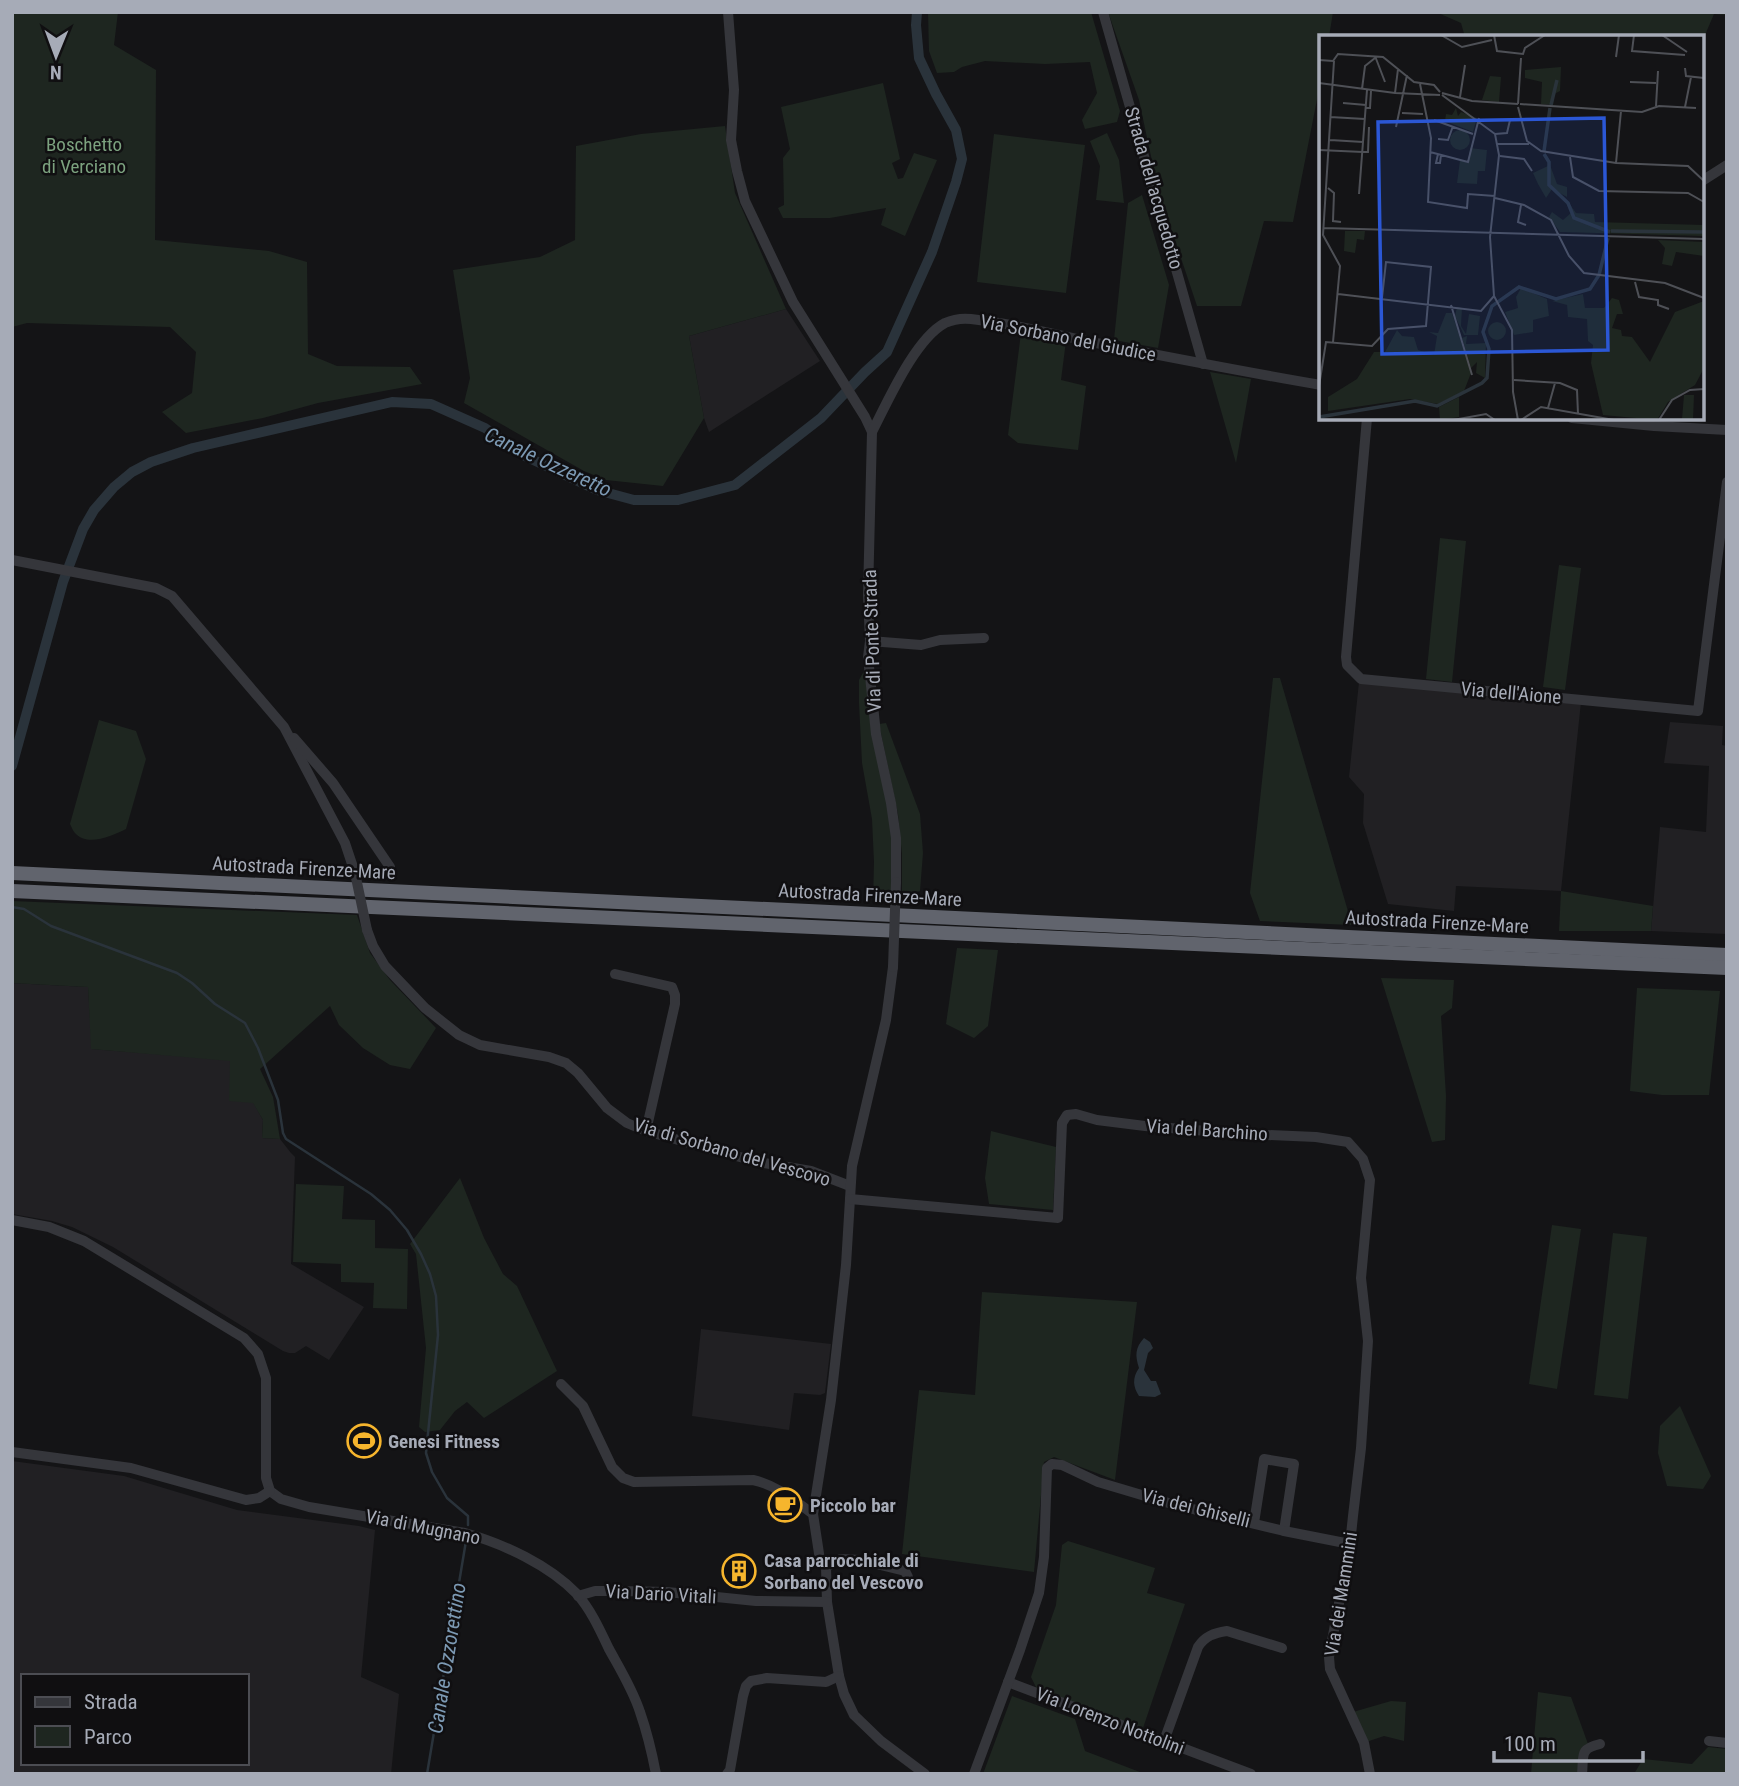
<svg xmlns="http://www.w3.org/2000/svg" width="1739" height="1786" viewBox="0 0 1739 1786" font-family="'Roboto Condensed',sans-serif">
	<style>
		.built { fill: #212023; fill-rule: evenodd }
		.green { fill: #1e2620 }
		.water { fill: #2a333b }
		.lines { fill: none; stroke-linecap: round; stroke-linejoin: round }
		.stream { stroke: #2a333b; stroke-width: 2.5 }
		.canal { stroke: #2a333b; stroke-width: 10 }
		.minor { stroke: #35363b; stroke-width: 10 }
		.highway { stroke: #61646d; stroke-width: 14 }
		.minor-bridge { stroke: #35363b; stroke-width: 10 }
		.labels { text-anchor: middle; dominant-baseline: central; stroke-width: 5; stroke-linejoin: round; paint-order: stroke }
		.park-label { font-size: 19px; fill: #7ca27f; stroke: #100f11 }
		.street-label { font-size: 19px; fill: #a6abb7; stroke: #100f11 }
		.poi-label { font-size: 19px; font-weight: bold; fill: #a6abb7; stroke: #100f11; text-anchor: start }
		.water-label { font-size: 21px; font-style: italic; fill: #7c99b3; stroke: #100f11 }
		.inset-river { fill: none; stroke: #2a333b; stroke-width: 3.5 }
		.inset-road { fill: none; stroke: #4e5056; stroke-width: 2 }
		.view { fill: #2b57d5; fill-opacity: 0.15; stroke: #2b57d5; stroke-width: 3.5 }
		.inset-edge { fill: none; stroke: #a6abb7; stroke-width: 3.5 }
	</style>
	<rect width="100%" height="100%" fill="#141416"/>
	<g class="built">
		<path d="M 786,309 L 820,361 L 709,432 L 704,418 L 689,336 Z"/>
		<path d="M 1359,682 L 1581,702 L 1561,891 L 1456,886 L 1454,911 L 1388,904 L 1363,823 L 1364,794 L 1349,777 Z"/>
		<path d="M 1670,722 L 1723,726 L 1722,745 L 1727,746 L 1727,934 L 1651,931 L 1660,827 L 1706,832 L 1709,766 L 1664,763 Z"/>
		<path d="M 12,983 L 88,987 L 92,1049 L 230,1060 L 263,1120 L 262,1138 L 280,1139 L 291,1153 L 295,1157 L 291,1264 L 364,1307 L 329,1360 L 306,1346 L 295,1353 L 289,1353 L 283,1351 L 113,1247 L 72,1227 L 52,1221 L 12,1214 Z"/>
		<path d="M 701,1329 L 831,1344 L 825,1393 L 820,1395 L 794,1393 L 789,1430 L 692,1416 Z"/>
		<path d="M 12,1461 L 124,1476 L 237,1510 L 359,1526 L 375,1530 L 361,1677 L 399,1694 L 391,1774 L 12,1774 ZM 23,1676 L 247,1676 L 247,1763 L 23,1763 Z"/>
	</g>
	<g class="green">
		<path d="M 12,12 L 118,12 L 114,45 L 156,70 L 155,240 L 269,251 L 307,262 L 308,354 L 337,366 L 410,367 L 422,384 L 318,403 L 263,418 L 186,433 L 162,412 L 192,393 L 196,352 L 170,327 L 27,323 L 12,327 Z"/>
		<path d="M 928,12 L 1091,12 L 1120,111 L 1117,122 L 1085,129 L 1082,120 L 1097,93 L 1090,62 L 1045,64 L 985,61 L 962,67 L 954,72 L 937,73 L 929,51 Z"/>
		<path d="M 1108,12 L 1333,12 L 1329,37 L 1321,37 L 1321,79 L 1293,222 L 1264,221 L 1241,306 L 1197,306 L 1158,189 L 1139,100 Z"/>
		<path d="M 1436,12 L 1727,12 L 1727,15 L 1714,14 L 1702,42 L 1702,37 L 1465,37 L 1461,23 Z"/>
		<path d="M 883,83 L 900,159 L 892,163 L 898,179 L 903,178 L 914,153 L 937,160 L 905,236 L 881,225 L 886,208 L 830,218 L 783,218 L 778,208 L 784,205 L 783,158 L 790,149 L 781,107 Z"/>
		<path d="M 725,126 L 735,193 L 786,309 L 689,336 L 704,418 L 663,486 L 606,480 L 584,471 L 464,403 L 470,378 L 453,270 L 540,257 L 575,240 L 576,146 L 641,134 Z"/>
		<path d="M 1107,133 L 1119,160 L 1124,203 L 1096,200 L 1100,166 L 1090,141 Z"/>
		<path d="M 994,134 L 1085,145 L 1066,293 L 977,282 Z"/>
		<path d="M 1142,195 L 1169,285 L 1158,348 L 1114,340 L 1128,203 Z"/>
		<path d="M 1021,333 L 1066,341 L 1061,380 L 1086,386 L 1078,450 L 1018,443 L 1008,435 Z"/>
		<path d="M 1210,372 L 1251,379 L 1236,463 Z"/>
		<path d="M 1440,538 L 1466,541 L 1452,682 L 1426,679 Z"/>
		<path d="M 1559,565 L 1581,568 L 1565,690 L 1543,687 Z"/>
		<path d="M 864,671 L 879,763 L 893,828 L 892,903 L 873,902 L 874,862 L 872,819 L 862,763 L 859,703 L 859,680 Z"/>
		<path d="M 1273,678 L 1280,678 L 1352,925 L 1260,921 L 1250,893 Z"/>
		<path d="M 99,720 L 136,731 L 146,759 L 126,829 C 113,835 89,847 76,834 C 74,833 71,826 70,824 Z"/>
		<path d="M 886,723 L 920,814 L 923,853 L 920,891 L 902,896 L 902,854 L 898,814 L 879,724 Z"/>
		<path d="M 1561,891 L 1653,906 L 1651,931 L 1559,931 Z"/>
		<path d="M 12,901 L 357,915 L 370,953 L 390,980 L 436,1028 L 410,1069 L 390,1065 L 363,1048 L 339,1025 L 330,1006 L 260,1069 L 273,1097 L 280,1139 L 262,1138 L 263,1120 L 253,1103 L 229,1101 L 230,1061 L 91,1049 L 88,987 L 12,983 Z"/>
		<path d="M 957,948 L 998,950 L 988,1026 L 974,1038 L 946,1024 Z"/>
		<path d="M 1381,978 L 1454,980 L 1452,1008 L 1441,1016 L 1446,1096 L 1445,1140 L 1432,1142 Z"/>
		<path d="M 1637,988 L 1720,991 L 1709,1095 L 1662,1095 L 1630,1091 Z"/>
		<path d="M 991,1131 L 1056,1147 L 1053,1210 L 989,1204 L 985,1178 Z"/>
		<path d="M 460,1178 L 484,1238 L 503,1274 L 517,1286 L 557,1371 L 484,1418 L 467,1402 L 455,1411 L 440,1430 L 425,1432 L 419,1427 L 426,1348 L 416,1254 L 410,1244 Z"/>
		<path d="M 296,1184 L 344,1186 L 342,1219 L 375,1220 L 375,1248 L 408,1249 L 407,1309 L 373,1308 L 374,1283 L 341,1282 L 341,1264 L 293,1262 Z"/>
		<path d="M 1552,1225 L 1581,1229 L 1557,1389 L 1529,1384 Z"/>
		<path d="M 1613,1233 L 1647,1237 L 1628,1399 L 1594,1395 Z"/>
		<path d="M 982,1292 L 1137,1302 L 1115,1480 L 1054,1457 L 1044,1462 L 1034,1572 L 902,1554 L 919,1390 L 975,1395 Z"/>
		<path d="M 1680,1406 L 1711,1476 L 1703,1489 L 1667,1486 L 1658,1453 L 1660,1426 Z"/>
		<path d="M 1068,1541 L 1155,1568 L 1147,1593 L 1185,1604 L 1143,1728 L 1037,1689 L 1031,1677 L 1056,1605 L 1062,1545 Z"/>
		<path d="M 1538,1692 L 1571,1697 L 1588,1744 L 1579,1774 L 1531,1774 Z"/>
		<path d="M 1012,1696 L 1075,1719 L 1085,1751 L 1145,1774 L 983,1774 Z"/>
		<path d="M 1391,1701 L 1406,1702 L 1404,1741 L 1384,1736 L 1366,1742 L 1353,1712 Z"/>
		<path d="M 1708,1747 L 1727,1749 L 1727,1774 L 1634,1774 L 1643,1759 L 1692,1764 Z"/>
	</g>
	<path class="water" d="M 1144,1338 L 1150,1342 L 1153,1348 L 1148,1353 L 1144,1370 L 1151,1381 L 1156,1381 L 1161,1394 L 1155,1397 L 1139,1396 C 1133,1387 1132,1378 1139,1368 C 1135,1355 1135,1348 1144,1338 Z"/>
	<g class="lines">
		<g class="stream">
			<path d="M 12,907 L 24,909 L 51,926 L 177,973 L 192,983 L 215,1004 L 245,1023 L 258,1048 L 278,1100 L 283,1133 L 286,1139 L 371,1194 L 390,1210 L 407,1230 L 421,1254 L 430,1274 L 436,1296 L 438,1335 L 426,1453 L 432,1472 L 447,1498 L 468,1516 L 468,1525"/>
			<path d="M 427,1774 L 466,1541"/>
		</g>
		<path class="canal" d="M 12,766 L 63,582 L 83,529 L 94,510 L 114,487 L 132,472 L 151,462 L 193,448 L 392,402 L 431,404 L 485,428 L 525,456 L 597,490 L 634,500 L 678,500 L 735,485 L 821,418 L 865,372 L 887,352 L 932,252 L 956,182 L 962,159 L 956,130 L 936,94 L 919,58 L 916,25 L 917,12"/>
		<g class="minor">
			<path d="M 728,12 L 734,90 L 731,140 L 737,171 L 745,201 L 793,302 L 865,417 L 872,432 L 868,595 L 870,641 L 868,657 L 876,734 L 891,803 L 896,838 L 896,882"/>
			<path d="M 1103,12 L 1203,364"/>
			<path d="M 1702,181 L 1727,165"/>
			<path d="M 1367,418 L 1346,657 L 1347,665 L 1361,679 L 1698,711 L 1727,482"/>
			<path d="M 1572,418 L 1654,426 L 1727,430"/>
			<path d="M 872,432 C 888,401 915,339 945,323 C 954,319 962,318 971,319 C 1011,323 1052,334 1091,342 C 1168,357 1244,372 1321,385"/>
			<path d="M 12,560 L 156,588 L 172,596 L 284,727 L 345,843 L 355,873"/>
			<path d="M 870,641 L 921,645 L 940,640 L 984,638"/>
			<path d="M 294,738 L 333,783 L 390,867"/>
			<path d="M 367,930 L 373,946 L 385,966 L 425,1008 L 459,1035 L 480,1045 L 549,1057 L 566,1063 L 578,1073 L 607,1108 L 627,1123 L 646,1131 L 758,1162 L 811,1171 L 850,1186"/>
			<path d="M 893,967 L 886,1020 L 852,1166 L 846,1265 L 831,1400 L 813,1514 L 820,1560 L 826,1567 L 827,1602 L 839,1676 L 844,1694 L 854,1715 L 881,1741 L 925,1774"/>
			<path d="M 615,974 L 672,987 L 675,995 L 675,1004 L 646,1131"/>
			<path d="M 850,1199 L 1058,1218 L 1062,1123 L 1067,1115 L 1076,1114 L 1097,1120 L 1145,1126 L 1244,1134 L 1316,1137 L 1348,1142 L 1363,1159 L 1370,1180 L 1361,1278 L 1368,1341 L 1361,1448 L 1353,1516 L 1350,1544 L 1329,1657 L 1330,1669 L 1364,1743 L 1370,1774"/>
			<path d="M 12,1220 L 49,1227 L 84,1241 L 244,1338 L 258,1354 L 266,1378 L 266,1478 L 270,1491 L 281,1499 L 309,1507 L 465,1533 C 504,1544 549,1565 577,1594 C 591,1610 600,1630 609,1649 C 620,1669 633,1690 640,1712 C 647,1732 652,1753 656,1774"/>
			<path d="M 561,1384 L 583,1406 L 612,1467 L 623,1478 L 634,1482 L 753,1480 C 776,1485 794,1500 813,1514"/>
			<path d="M 12,1452 L 131,1468 L 246,1500 L 259,1498 L 270,1491"/>
			<path d="M 1254,1523 L 1264,1459 L 1294,1464 L 1284,1531"/>
			<path d="M 826,1567 L 841,1559 L 860,1560 L 905,1571 L 908,1577"/>
			<path d="M 578,1596 L 595,1591 L 619,1591 L 667,1592 L 756,1601 L 827,1602"/>
			<path d="M 1008,1682 L 1251,1774"/>
			<path d="M 1164,1741 L 1198,1647 C 1205,1636 1214,1633 1227,1631 L 1282,1648"/>
			<path d="M 1709,1741 L 1727,1743"/>
			<path d="M 727,1774 L 730,1770 L 743,1696 L 746,1686 L 751,1681 L 767,1678 L 826,1682 L 839,1676"/>
			<path d="M 974,1774 L 1020,1650 L 1039,1593 L 1044,1557 L 1047,1468 L 1052,1464 L 1062,1465 L 1098,1482 L 1172,1504 L 1284,1531 L 1350,1544"/>
			<path d="M 1582,1774 C 1584,1755 1579,1749 1600,1744"/>
		</g>
		<g class="highway">
			<path d="M 12,873 L 1727,955"/>
			<path d="M 12,891 L 1727,968"/>
		</g>
		<g class="minor-bridge">
			<path d="M 355,873 L 367,930"/>
			<path d="M 893,967 L 896,882"/>
		</g>
	</g>
	<defs>
		<symbol id="stadium-ring" viewBox="-11 -11 22 22"><circle r="9.5" fill="#100f11" stroke="#f6b52d" stroke-width="1.5"/><path d="M0-5a6.5 5 0 1 0 0 10a6.5 5 0 1 0 0-10ZM-3.5-1.8h7v3.6h-7Z" fill="#f6b52d"/></symbol>
		<symbol id="cafe-ring" viewBox="-11 -11 22 22"><circle r="9.5" fill="#100f11" stroke="#f6b52d" stroke-width="1.5"/><path d="M-5.5-4.5H6V0H3Q3 3.5 0 3.5H-2.5Q-5.5 3.5-5.5 0ZM3-3.2v2h1.7v-2ZM-6 4.5H4V6H-6Z" fill="#f6b52d"/></symbol>
		<symbol id="building-ring" viewBox="-11 -11 22 22"><circle r="9.5" fill="#100f11" stroke="#f6b52d" stroke-width="1.5"/><path d="M-4-6H4V6H1V3H-1V6H-4ZM-2.5-4.3h1.7v1.8h-1.7ZM.8-4.3h1.7v1.8H.8ZM-2.5-1h1.7V.8h-1.7ZM.8-1h1.7V.8H.8Z" fill="#f6b52d"/></symbol>
	</defs>
	<g fill-rule="evenodd">
		<use href="#stadium-ring" x="345" y="1422" width="38" height="38"/>
		<use href="#cafe-ring" x="766" y="1486" width="38" height="38"/>
		<use href="#building-ring" x="720" y="1552" width="38" height="38"/>
	</g>
	<g class="labels">
		<g class="park-label">
			<text x="84" y="144">Boschetto<tspan x="84" dy="22">di Verciano</tspan></text>
		</g>
		<g class="street-label">
			<text transform="translate(1154 188) rotate(74)">Strada dell'acquedotto</text>
			<text transform="translate(1068 338) rotate(11)">Via Sorbano del Giudice</text>
			<text transform="translate(872 641) rotate(-92)">Via di Ponte Strada</text>
			<text transform="translate(1511 693) rotate(5)">Via dell'Aione</text>
			<text transform="translate(304 868) rotate(3)">Autostrada Firenze-Mare</text>
			<text transform="translate(870 895) rotate(3)">Autostrada Firenze-Mare</text>
			<text transform="translate(1437 922) rotate(3)">Autostrada Firenze-Mare</text>
			<text transform="translate(1207 1130) rotate(4)">Via del Barchino</text>
			<text transform="translate(732 1152) rotate(16)">Via di Sorbano del Vescovo</text>
			<text transform="translate(1196 1508) rotate(14)">Via dei Ghiselli</text>
			<text transform="translate(423 1527) rotate(11)">Via di Mugnano</text>
			<text transform="translate(661 1594) rotate(3)">Via Dario Vitali</text>
			<text transform="translate(1341 1594) rotate(-81)">Via dei Mammini</text>
			<text transform="translate(1110 1721) rotate(21)">Via Lorenzo Nottolini</text>
		</g>
		<g class="poi-label">
			<text x="388" y="1441">Genesi Fitness</text>
			<text x="810" y="1505">Piccolo bar</text>
			<text x="764" y="1560">Casa parrocchiale di<tspan x="764" dy="22">Sorbano del Vescovo</tspan></text>
		</g>
		<g class="water-label">
			<text transform="translate(548 462) rotate(25)">Canale Ozzeretto</text>
			<text transform="translate(447 1658) rotate(-81)">Canale Ozzorettino</text>
		</g>
	</g>
	<g transform="translate(1319 35)">
		<rect width="385" height="385" fill="#141416"/>
		<path d="M 242,32 L 241,56 L 235,59 L 234,70 L 222,69 L 223,47 L 206,43 L 206,35 ZM 171,41 L 182,42 L 180,67 L 163,65 ZM 137,73 L 139,81 L 142,77 L 158,83 L 154,97 L 126,86 L 127,79 L 133,80 ZM131 105a10 10 0 1 1 20 0a10 10 0 1 1-20 0ZM 151,113 L 168,115 L 166,136 L 159,136 L 158,149 L 138,148 L 141,125 L 149,128 ZM 231,130 L 238,149 L 248,152 L 248,162 L 233,154 L 227,163 L 219,149 L 214,138 ZM 250,168 L 257,178 L 275,179 L 276,187 L 385,190 L 385,201 L 241,197 L 230,182 L 233,177 L 244,185 L 253,177 ZM 26,196 L 46,196 L 45,205 L 38,204 L 36,218 L 25,216 ZM 339,205 L 385,207 L 385,221 L 357,217 L 353,231 L 343,229 L 346,213 ZM 202,253 L 228,264 L 230,281 L 214,285 L 214,297 L 195,300 L 186,277 L 199,273 L 197,262 ZM 264,259 L 266,273 L 285,273 L 293,263 L 300,265 L 304,279 L 298,279 L 293,293 L 302,295 L 303,301 L 313,302 L 331,327 L 356,277 L 385,266 L 385,333 L 376,350 L 349,367 L 338,385 L 284,380 L 272,328 L 274,310 L 269,306 L 268,284 L 249,282 L 248,270 L 233,266 ZM 138,272 L 143,273 L 142,291 L 147,299 L 150,279 L 161,281 L 159,300 L 145,300 L 136,281 ZM 127,278 L 133,278 L 152,338 L 145,356 L 119,369 L 91,364 L 9,376 L 9,362 L 38,344 L 55,317 L 66,317 L 78,295 L 83,301 L 95,302 L 99,315 L 115,320 L 118,301 L 110,297 L 119,298 ZM169 296a9 9 0 1 1 18 0a9 9 0 1 1-18 0ZM 148,301 L 147,309 L 167,308 L 166,343 L 157,338 L 158,327 L 152,333 L 143,303 ZM 365,360 L 375,360 L 374,385 L 363,384 ZM 140,362 L 140,382 L 121,385 L 120,372 Z" fill="#1e2620"/>
		<path class="inset-river" d="M 232,70 L 238,45M 225,116 L 231,73M 225,119 L 230,127 L 230,150 L 249,168 L 255,183 L 291,197M 292,196 L 385,197M 0,382 L 96,366 L 118,371 L 163,348 L 168,343 L 170,314 L 164,297 L 173,271 L 200,252 L 237,264 L 271,254 L 280,240 L 289,203"/>
		<path class="inset-road" d="M 122,0 L 143,12 L 173,5M 175,0 L 178,16 L 204,19 L 206,13 L 226,0M 315,0 L 313,16 L 366,20M 343,0 L 368,17M 56,21 L 66,47M 297,22 L 300,0M 0,25 L 14,26 L 19,19 L 64,22 L 95,47 L 115,50 L 121,57M 366,33 L 367,41 L 385,43M 311,47 L 337,48M 0,48 L 76,58M 101,49 L 112,103 L 109,167 L 148,173 L 149,159 L 176,161M 43,54 L 46,31 L 56,23M 76,58 L 121,60M 76,58 L 79,34M 123,58 L 153,66 L 199,69M 123,60 L 176,99 L 180,120 L 171,202 L 175,261 L 193,295 L 194,357 L 199,385M 141,62 L 146,30M 24,68 L 47,70M 199,69 L 202,23M 201,69 L 323,77 L 340,71 L 377,73M 337,71 L 339,36M 199,72 L 208,106 L 222,116 L 297,128 L 369,131 L 385,146M 366,72 L 372,42M 47,73 L 51,73 L 52,56M 83,78 L 104,79M 11,82 L 46,84M 115,85 L 154,99M 77,92 L 88,40M 176,99 L 188,98 L 191,85 L 199,85M 119,104 L 129,105 L 134,91M 11,105 L 44,107M 178,109 L 210,109M 0,115 L 44,117M 44,117 L 49,117 L 50,92M 111,117 L 149,127 L 160,83M 119,119 L 117,128 L 121,128 L 122,120M 181,121 L 205,124 L 213,136M 251,122 L 254,142 L 280,156 L 369,158 L 385,167M 297,128 L 302,76M 9,153 L 15,158 L 14,186 L 22,187M 40,159 L 48,55M 176,163 L 205,170 L 232,185 L 250,221 L 265,238 L 346,248 L 385,263M 202,170 L 199,187 L 207,190M 5,193 L 385,204M 316,247 L 320,262 L 339,265 L 339,270 L 350,274M 19,259 L 162,276 L 175,261M 132,270 L 153,340M 14,307 L 21,231 L 4,200 L 15,26M 195,345 L 241,348 L 258,355 L 259,379M 0,351 L 7,307 L 53,311 L 69,294 L 107,291 L 112,232 L 67,227 L 63,263M 229,373 L 236,348M 134,385 L 167,379 L 176,385M 202,385 L 222,372 L 295,385M 340,385 L 353,365 L 371,355 L 385,354"/>
		<path class="view" d="M 285,83 L 289,315 L 63,319 L 59,87 Z"/>
		<rect width="385" height="385" class="inset-edge"/>
	</g>
	<rect width="1739" height="1786" fill="none" stroke="#a6abb7" stroke-width="28"/>
	<rect x="21" y="1674" width="228" height="91" fill="#100f11" stroke="#4c4d53" stroke-width="2"/>
	<rect x="35" y="1697" width="35" height="10" fill="#35363b" stroke="#4c4d53" stroke-width="2"/>
	<text x="84" y="1709" font-size="21" fill="#a6abb7">Strada</text>
	<rect x="35" y="1726" width="35" height="21" fill="#1e2620" stroke="#4c4d53" stroke-width="2"/>
	<text x="84" y="1744" font-size="21" fill="#a6abb7">Parco</text>
	<g transform="translate(56 56) rotate(181)" stroke="#100f11" stroke-width="5" paint-order="stroke">
	<path d="M0-5L12 26L0 18L-12 26Z" fill="#a6abb7"/>
	<text y="-10" font-size="19" font-weight="bold" text-anchor="middle" fill="#a6abb7">N</text>
	</g>
	<path d="M1494 1751v10h149v-10" fill="none" stroke="#a6abb7" stroke-width="3.5"/>
	<text x="1504" y="1751" font-size="21" fill="#a6abb7" stroke="#100f11" stroke-width="5" paint-order="stroke">100 m</text>
</svg>
